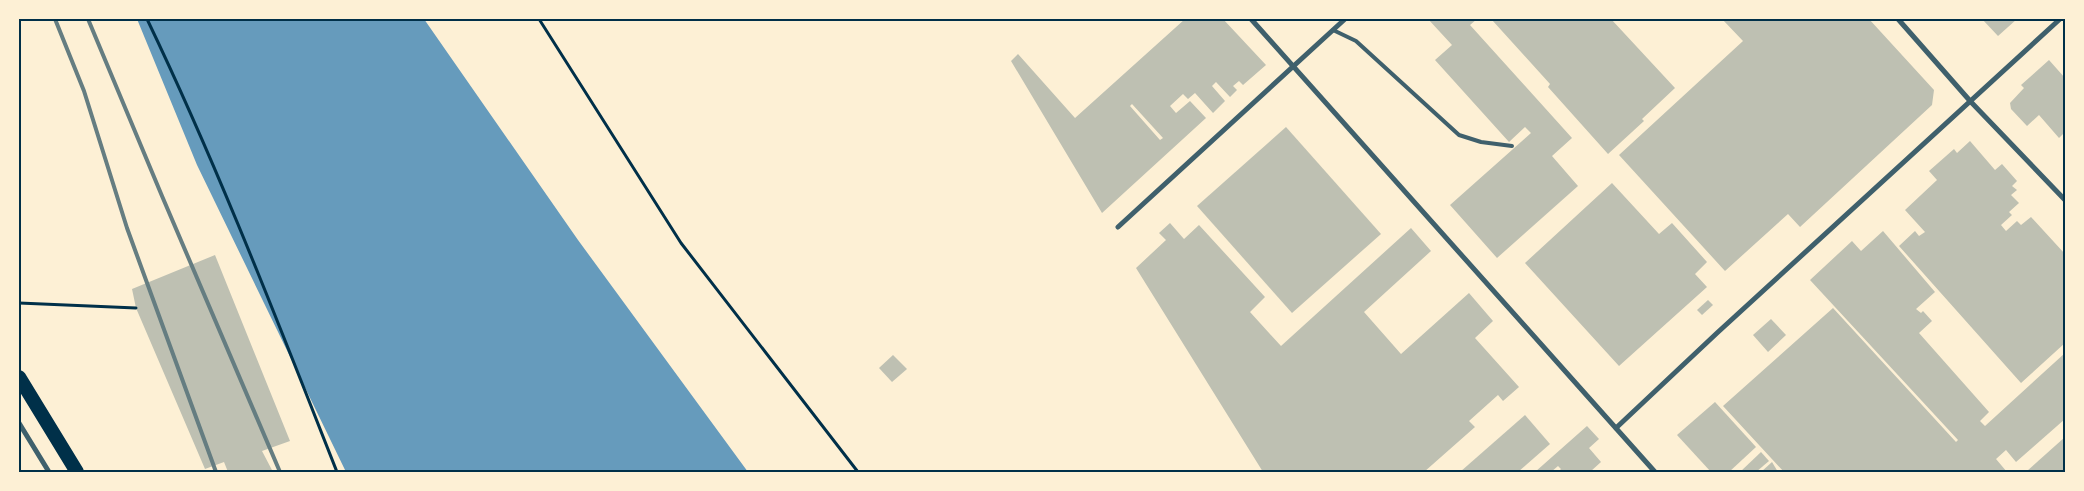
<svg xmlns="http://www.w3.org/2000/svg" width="2084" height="491" viewBox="0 0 2084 491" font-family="'IBM Plex Sans',sans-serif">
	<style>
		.water { fill: #669bbc }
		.building { fill: #bec0b2; fill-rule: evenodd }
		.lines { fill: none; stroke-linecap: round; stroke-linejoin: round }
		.path { stroke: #003049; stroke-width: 3 }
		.service { stroke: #3f606c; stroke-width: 4 }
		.minor { stroke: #3f606c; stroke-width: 5 }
		.trunk { stroke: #003049; stroke-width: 14 }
		.rail { stroke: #657d81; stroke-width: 4 }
		.neatline { fill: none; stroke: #003049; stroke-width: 2 }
	</style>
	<rect width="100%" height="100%" fill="#fdf0d5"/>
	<path class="water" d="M 137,19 L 424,19 L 578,240 L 748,472 L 346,472 L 197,165 Z"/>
	<g class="building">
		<path d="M 1185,19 L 1223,19 L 1266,65 L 1243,85 L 1239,81 L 1233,86 L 1237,90 L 1230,97 L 1216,82 L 1212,86 L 1225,101 L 1213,113 L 1195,93 L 1188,99 L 1183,94 L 1170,106 L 1176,113 L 1190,101 L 1206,118 L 1102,213 L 1011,61 L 1018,54 L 1075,118 ZM 1132,104 L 1163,138 L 1160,140 L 1130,106 Z"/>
		<path d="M 1428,19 L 1477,19 L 1470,25 L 1572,138 L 1552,156 L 1578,186 L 1497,258 L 1450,205 L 1531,133 L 1525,127 L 1509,142 L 1435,60 L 1452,45 Z"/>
		<path d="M 1493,19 L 1611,19 L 1675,88 L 1642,119 L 1644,121 L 1608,154 L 1548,87 L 1550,84 L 1492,20 Z"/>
		<path d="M 1722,19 L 1869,19 L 1934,90 L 1932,105 L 1800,227 L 1788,214 L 1725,271 L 1619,155 L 1743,41 Z"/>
		<path d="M 1982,19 L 2017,19 L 1998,36 Z"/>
		<path d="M 2049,60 L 2065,78 L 2065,132 L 2059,138 L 2039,115 L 2027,126 L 2011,109 L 2010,103 L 2024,88 L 2021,85 Z"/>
		<path d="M 1286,127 L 1381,234 L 1292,313 L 1197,206 Z"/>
		<path d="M 1970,141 L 1995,170 L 2002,164 L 2017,181 L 2012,186 L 2017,190 L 2011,195 L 2019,203 L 2009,212 L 2012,215 L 2001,225 L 2006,231 L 2017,221 L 2021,225 L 2031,217 L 2065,254 L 2065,343 L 2021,383 L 1899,246 L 1915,231 L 1919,236 L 1925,232 L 1905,210 L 1937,180 L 1929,171 L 1954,149 L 1957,153 Z"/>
		<path d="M 1612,183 L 1659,234 L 1672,223 L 1707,262 L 1695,274 L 1707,287 L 1619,366 L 1525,263 Z"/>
		<path d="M 1170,223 L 1184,239 L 1199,225 L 1265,297 L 1250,312 L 1281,346 L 1411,228 L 1431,251 L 1364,312 L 1401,354 L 1469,293 L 1493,321 L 1475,338 L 1519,387 L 1503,401 L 1498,395 L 1469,421 L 1475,427 L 1424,472 L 1263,472 L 1136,268 L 1166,240 L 1159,233 Z"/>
		<path d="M 1883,231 L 1935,292 L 1916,309 L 1921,313 L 1923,311 L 1932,321 L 1919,333 L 1989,412 L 1980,421 L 1985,426 L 2065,353 L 2065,419 L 2016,462 L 2006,450 L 1996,459 L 2007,472 L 1784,472 L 1723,406 L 1833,308 L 1956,442 L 1958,440 L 1810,280 L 1852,241 L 1861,251 Z"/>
		<path d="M 215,255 L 290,441 L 262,451 L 273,472 L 228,472 L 224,462 L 205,469 L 136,308 L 132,289 Z"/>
		<path d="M 1708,300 L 1713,305 L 1702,315 L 1697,310 Z"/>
		<path d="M 1771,319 L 1786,335 L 1768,352 L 1753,335 Z"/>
		<path d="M 893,355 L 907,369 L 892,382 L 879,368 Z"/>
		<path d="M 1715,402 L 1756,447 L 1729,472 L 1711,472 L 1677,435 Z"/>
		<path d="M 1525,415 L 1550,444 L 1518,472 L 1460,472 Z"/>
		<path d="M 1587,426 L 1599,439 L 1589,448 L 1601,462 L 1591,471 L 1592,472 L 1558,472 L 1561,469 L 1558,466 L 1551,472 L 1535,472 Z"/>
		<path d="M 2065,437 L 2065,472 L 2028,472 L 2027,471 Z"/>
		<path d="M 1761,452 L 1769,461 L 1756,472 L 1740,472 Z"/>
		<path d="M 1772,462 L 1778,472 L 1761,472 Z"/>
	</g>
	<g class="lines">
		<g class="path">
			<path d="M 147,19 C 218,167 277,320 337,472"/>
			<path d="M 539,19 L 681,243 L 858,472"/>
			<path d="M 19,303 L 136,308"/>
		</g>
		<path class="service" d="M 1333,30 L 1356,41 L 1459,135 L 1481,142 L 1512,146"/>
		<g class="minor">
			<path d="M 1251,19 L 1655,472"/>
			<path d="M 1898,19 L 1971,102 L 2065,200"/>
			<path d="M 1118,227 L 1345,19"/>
			<path d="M 19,423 L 49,472"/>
			<path d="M 1616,428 L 1717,333 L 2060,19"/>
		</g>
		<path class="trunk" d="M 19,377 L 77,472"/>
		<g class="rail">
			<path d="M 55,19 L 84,91 L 127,228 L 216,472"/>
			<path d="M 88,19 L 162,196 L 280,472"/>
		</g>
	</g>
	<rect width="2084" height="491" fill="none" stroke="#fdf0d5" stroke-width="40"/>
	<rect x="20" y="20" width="2044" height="451" class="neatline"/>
</svg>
